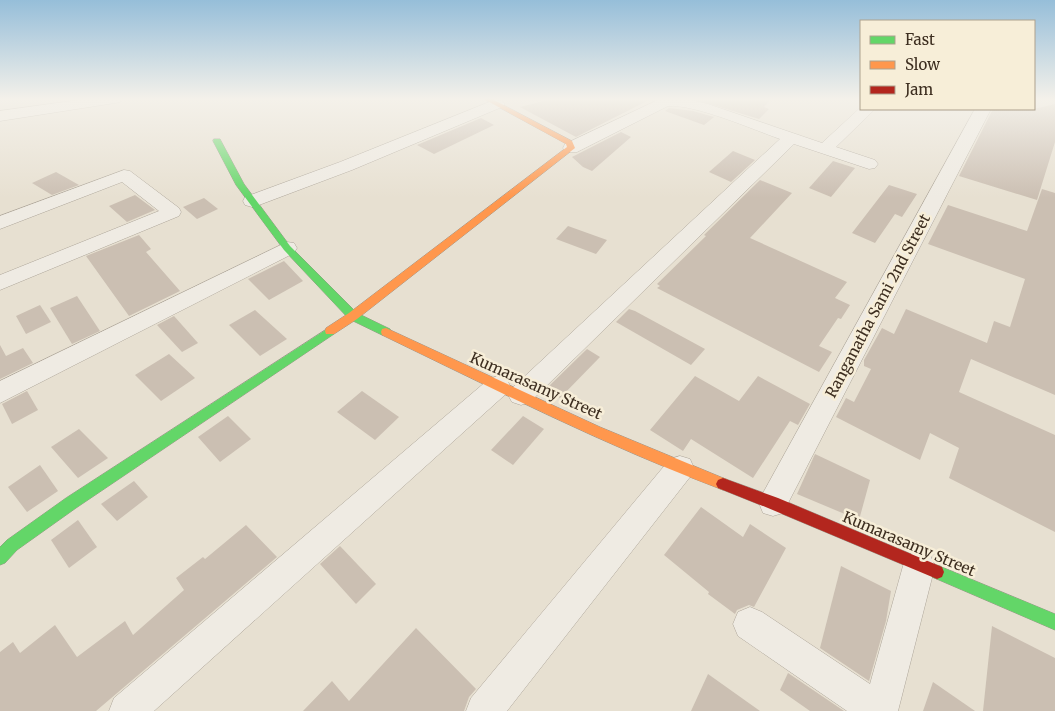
<svg xmlns="http://www.w3.org/2000/svg" width="1055" height="711" font-family="Merriweather,serif">
<rect width="100%" height="100%" fill="#e7e0d1"/>
<g fill="#cbbfb2">
<polygon points="552,99 651,99 576,137 520,107"/>
<polygon points="694,99 771,99 764,107 769,109 759,119"/>
<polygon points="1055,104 1055,142 1037,200 959,176 993,109 1034,109"/>
<polygon points="669,108 693,111 714,117 704,125 665,111"/>
<polygon points="481,118 494,125 434,154 417,145"/>
<polygon points="621,132 631,137 592,171 583,167 572,157"/>
<polygon points="733,151 755,160 731,182 709,172"/>
<polygon points="833,161 855,168 831,197 809,188"/>
<polygon points="56,172 79,185 52,195 32,183"/>
<polygon points="760,180 792,193 750,238 847,282 835,298 850,305 841,319 838,318 819,346 832,352 819,372 657,288 660,286 657,284 706,236 704,235"/>
<polygon points="889,185 917,194 902,217 895,214 875,243 852,233"/>
<polygon points="1042,189 1055,193 1055,395 971,359 959,392 1055,435 1055,532 949,478 959,448 930,433 920,460 836,417 846,398 854,402 871,369 864,366 864,360 882,328 894,334 906,309 987,343 994,321 1010,327 1025,279 928,244 948,205 1027,231"/>
<polygon points="135,195 155,210 127,222 109,206"/>
<polygon points="204,198 218,209 197,219 183,207"/>
<polygon points="568,226 607,240 596,254 556,239"/>
<polygon points="139,235 151,249 146,252 180,291 129,316 86,256"/>
<polygon points="284,261 303,281 269,300 248,279"/>
<polygon points="77,296 100,331 72,344 50,308"/>
<polygon points="40,305 51,322 26,334 16,316"/>
<polygon points="629,309 635,311 705,349 691,365 616,322"/>
<polygon points="255,310 287,339 260,356 229,325"/>
<polygon points="174,316 198,343 182,352 157,325"/>
<polygon points="0,345 6,356 23,348 33,363 0,379"/>
<polygon points="587,349 600,357 560,398 546,389"/>
<polygon points="169,354 195,378 161,401 135,375"/>
<polygon points="695,376 739,401 758,376 810,404 798,425 790,421 753,478 691,439 683,451 650,430"/>
<polygon points="27,391 38,410 12,424 2,404"/>
<polygon points="362,391 399,417 375,440 337,412"/>
<polygon points="228,416 251,439 220,462 198,437"/>
<polygon points="523,416 544,429 513,465 491,450"/>
<polygon points="79,429 108,458 78,478 51,447"/>
<polygon points="815,454 870,480 859,520 797,494"/>
<polygon points="40,465 58,491 27,512 8,487"/>
<polygon points="134,481 148,497 117,521 101,504"/>
<polygon points="701,507 743,537 750,524 786,548 754,607 749,605 737,610 735,614 708,594 709,592 664,555"/>
<polygon points="78,520 97,547 69,568 51,540"/>
<polygon points="246,525 277,557 96,711 0,711 0,652 13,642 20,653 55,625 77,657 125,621 133,635 184,590 176,578 203,557 205,559"/>
<polygon points="340,546 376,584 356,604 320,564"/>
<polygon points="841,566 891,591 886,621 869,681 820,648"/>
<polygon points="992,626 1055,658 1055,711 983,711"/>
<polygon points="416,628 476,689 469,697 464,711 303,711 332,681 349,701"/>
<polygon points="788,673 844,711 810,711 780,690"/>
<polygon points="708,674 760,711 691,711"/>
<polygon points="933,682 975,711 923,711"/>
</g>
<g fill="none" stroke-linecap="round" stroke-linejoin="round">
<g stroke="#ada599" stroke-width="1">
<g id="street">
<polygon points="86,99 122,99 120,102 115,103 0,121 0,111"/>
<polygon points="497,99 502,101 505,104 502,107 352,170 259,205 252,207 245,205 243,201 245,197 340,162"/>
<path d="M 660,99 L 687,99 L 708,104 L 822,143 L 861,107 L 861,109 L 875,109 L 836,147 L 875,160 L 878,164 L 875,168 L 869,169 L 794,144 L 530,402 L 521,405 L 512,402 L 508,395 L 512,388 L 780,139 C 752,129 695,104 668,106 L 577,152 L 565,152 L 563,148 L 565,144 Z"/>
<polygon points="975,109 991,109 783,513 773,516 763,513 759,503 763,493"/>
<polygon points="124,170 130,171 179,208 181,212 179,216 0,290 0,275 159,211 122,182 0,229 0,216"/>
<polygon points="287,242 294,243 297,248 294,253 0,403 0,381"/>
<polygon points="498,376 507,379 510,386 507,393 154,711 109,711 114,698 489,379"/>
<polygon points="680,456 690,459 694,468 690,477 507,711 466,711 471,698 670,459"/>
<polygon points="919,550 930,555 935,566 898,711 847,711 738,636 733,624 738,612 750,607 762,612 870,684 903,566 908,555"/>
</g>
</g>
<g stroke="#9c958a" stroke-width="1">
<g id="fast">
<polygon points="214,139 220,139 244,184 290,246 357,313 390,329 391,332 390,335 382,335 349,319 284,250 236,185 213,141"/>
<polygon points="330,327 334,328 335,331 334,334 76,508 17,550 5,563 0,565 0,547 7,540 66,498"/>
<polygon points="937,565 1055,614 1055,630 932,577 930,572 932,567"/>
</g>
</g>
<g stroke="#9c958a" stroke-width="1">
<g id="slow">
<polygon points="484,99 492,99 572,141 575,148 357,319 334,334 326,334 325,331 326,328 349,313 567,147 566,144"/>
<path d="M 386,328 L 600,427 L 728,480 L 730,484 L 728,488 L 723,490 C 606,446 494,389 382,335 L 381,332 L 382,329 Z"/>
</g>
</g>
<g stroke="#9c958a" stroke-width="1">
<polygon id="jam" points="723,478 778,498 942,567 944,572 942,577 937,579 768,508 718,488 716,484 718,480"/>
</g>
<use href="#street" fill="#efebe3" fill-rule="evenodd"/>
<use href="#fast" fill="#63d668" fill-rule="evenodd"/>
<use href="#slow" fill="#ff974d" fill-rule="evenodd"/>
<use href="#jam" fill="#b3261e" fill-rule="evenodd"/>
</g>
<linearGradient id="sky" x2="0" y2="1"><stop stop-color="#96bed9"/><stop offset="0.5" stop-color="#f4f1ea"/><stop offset="1" stop-color="#f4f1ea" stop-opacity="0"/></linearGradient>
<rect width="1055" height="198" fill="url(#sky)"/>
<g text-anchor="middle" stroke-width="5" stroke-linejoin="round" paint-order="stroke">
<g font-size="15" fill="#3d2e20" stroke="#f7eed8">
<text transform="translate(878 306) rotate(-62)" y="5">Ranganatha Sami 2nd Street</text>
<text transform="translate(536 386) rotate(24)" y="5">Kumarasamy Street</text>
<text transform="translate(909 544) rotate(23)" y="5">Kumarasamy Street</text>
</g>
</g>
<rect x="860" y="20" width="175" height="90" fill="#f7eed8" stroke="#ada18e"/>
<rect x="870" y="36" width="25" height="8" fill="#63d668" stroke="#ada18e"/>
<text x="905" y="45" font-size="15" fill="#3d2e20">Fast</text>
<rect x="870" y="61" width="25" height="8" fill="#ff974d" stroke="#ada18e"/>
<text x="905" y="70" font-size="15" fill="#3d2e20">Slow</text>
<rect x="870" y="86" width="25" height="8" fill="#b3261e" stroke="#ada18e"/>
<text x="905" y="95" font-size="15" fill="#3d2e20">Jam</text>
</svg>
